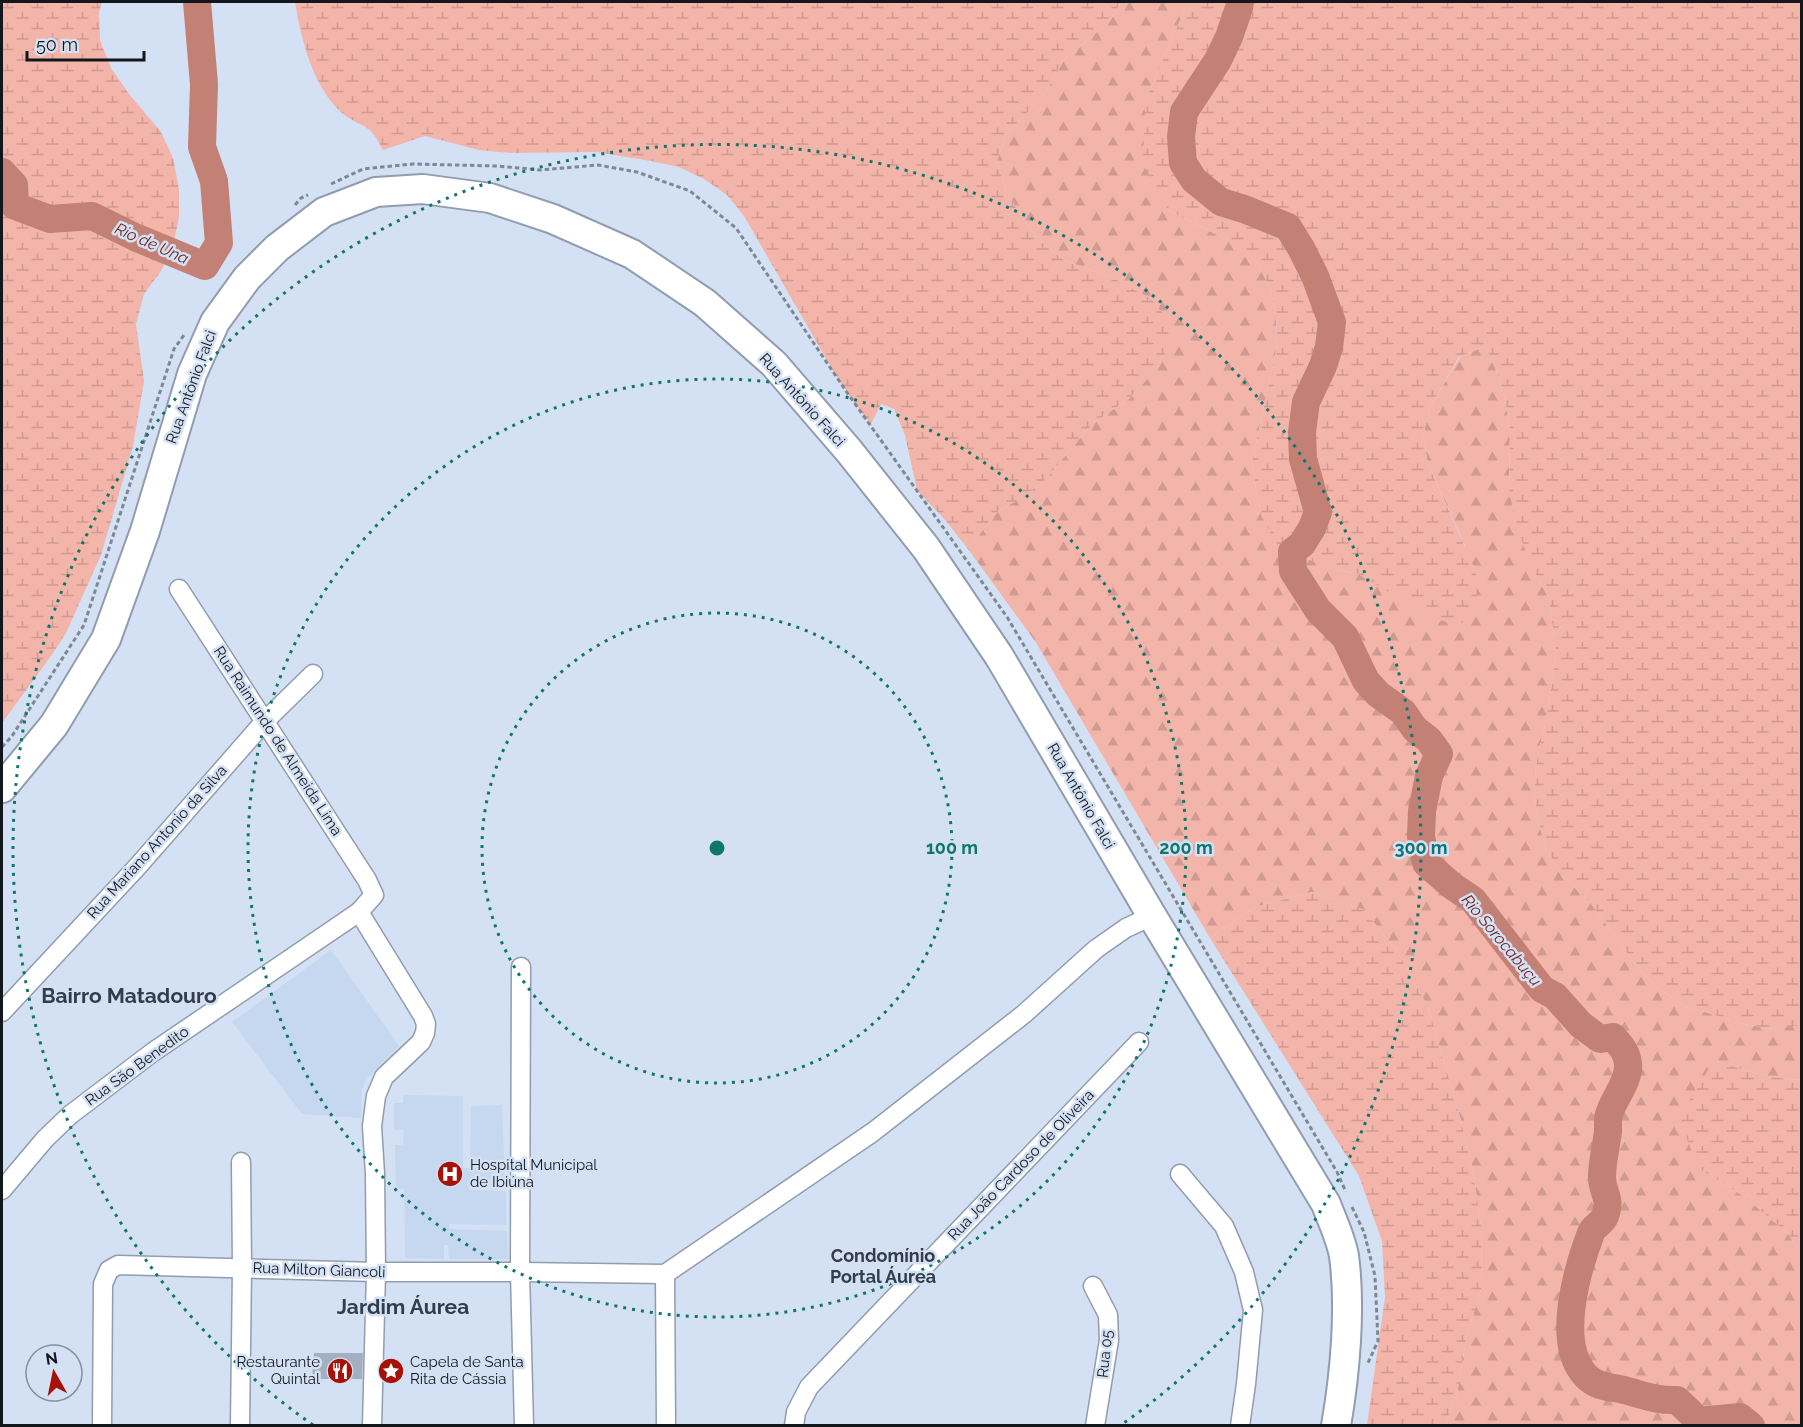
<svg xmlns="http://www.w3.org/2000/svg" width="1803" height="1427" font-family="Raleway,sans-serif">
<defs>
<pattern id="forest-firs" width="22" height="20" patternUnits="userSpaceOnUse" patternTransform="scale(1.5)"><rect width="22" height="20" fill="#f3b4a9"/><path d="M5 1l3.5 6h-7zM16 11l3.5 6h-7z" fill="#cf9a91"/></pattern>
<pattern id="wetland-marsh" width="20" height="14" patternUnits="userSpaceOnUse" patternTransform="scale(1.5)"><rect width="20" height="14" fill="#f3b4a9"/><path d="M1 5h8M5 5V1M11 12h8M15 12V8" fill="none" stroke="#cf9a91"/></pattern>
</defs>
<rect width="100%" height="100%" fill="#d4e1f4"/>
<g fill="#c6d7f0">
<polygon points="331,950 399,1046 366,1080 362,1090 361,1118 302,1114 232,1022"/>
<polygon points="403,1095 463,1096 463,1168 470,1168 471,1106 502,1105 505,1181 470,1180 469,1190 506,1191 506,1225 449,1224 449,1229 507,1231 508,1259 449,1259 448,1245 444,1245 444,1259 405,1258 404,1189 396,1188 395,1145 403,1145 404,1130 394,1130 394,1103 403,1103"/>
</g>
<path fill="url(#forest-firs)" d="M 1121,2 L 1188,2 L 1145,101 L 1168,210 L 1229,241 L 1256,261 L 1270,288 L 1276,315 L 1277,346 L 1252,462 L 1256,490 L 1262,517 L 1329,568 L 1358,574 L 1384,588 L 1465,546 L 1428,464 L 1423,436 L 1430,407 L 1460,357 L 1485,346 L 1497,372 L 1505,400 L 1510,429 L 1509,487 L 1535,573 L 1549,598 L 1556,652 L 1548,709 L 1536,765 L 1534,793 L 1539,824 L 1547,851 L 1562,876 L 1589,901 L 1638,968 L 1659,989 L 1685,1006 L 1744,1024 L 1773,1029 L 1801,1024 L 1801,1080 C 1777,1079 1755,1074 1732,1066 L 1698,1168 L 1745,1197 L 1788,1234 L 1801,1253 L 1801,1425 L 1445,1425 L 1457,1394 L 1466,1339 L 1482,1286 L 1481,1226 L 1473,1171 L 1460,1117 L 1428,1007 L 1398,953 L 1364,910 L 1312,892 L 1255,907 L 1210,938 L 1035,641 L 968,549 L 997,512 L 1021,498 L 1044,481 L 1093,423 L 1129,399 L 1150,376 L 1166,353 L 1151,299 L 1119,281 L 1064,260 L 1039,240 L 1021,216 L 1006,190 L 997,161 L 1007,133 L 1026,114 L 1047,90 L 1063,60 L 1109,22 Z"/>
<g fill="url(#wetland-marsh)">
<polygon points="2,2 102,2 99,12 100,40 111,68 129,94 161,132 173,158 179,189 179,218 173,245 161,271 144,294 136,324 144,381 133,446 101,555 66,633 51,656 2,723"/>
<path d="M 295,2 L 1121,2 L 1109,22 L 1063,60 L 1047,90 L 1026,114 L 1007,133 L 997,161 L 1006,190 L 1021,216 L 1039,240 L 1064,260 L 1119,281 L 1151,299 L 1171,323 L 1166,353 L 1150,376 L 1129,399 L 1093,423 L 1044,481 L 1021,498 L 997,512 L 968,549 L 946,521 L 917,490 L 905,435 L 894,409 L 881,404 L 871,424 L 852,400 L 835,374 L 744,216 L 727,195 L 704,179 L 679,167 L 651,161 L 596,152 L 510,153 L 479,150 L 425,136 L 383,150 C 379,143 374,132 367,128 C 360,123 350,120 343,114 C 313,88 301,39 295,2 Z"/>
<polygon points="1188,2 1801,2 1802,1024 1800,1025 1773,1029 1744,1024 1685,1006 1659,989 1638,968 1589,901 1562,876 1547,851 1539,824 1534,793 1536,765 1548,709 1556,652 1549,598 1535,573 1524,547 1514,517 1509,487 1510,429 1505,400 1497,372 1485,346 1459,357 1430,407 1423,436 1428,464 1476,572 1477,602 1461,625 1435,619 1358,574 1329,568 1278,547 1262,517 1256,490 1252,462 1277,346 1276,315 1270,288 1256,261 1229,241 1168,210 1143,164 1145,101"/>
<polygon points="1312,892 1364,910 1398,953 1428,1007 1460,1117 1473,1171 1481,1226 1482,1286 1466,1339 1457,1394 1445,1425 1367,1425 1385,1297 1382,1241 1359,1176 1210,938 1255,907"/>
<path d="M 1732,1066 C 1755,1074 1777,1079 1801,1080 L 1801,1253 L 1788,1234 L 1745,1197 L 1698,1168 L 1679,1117 L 1710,1067 Z"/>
</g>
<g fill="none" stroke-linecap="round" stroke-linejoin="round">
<g stroke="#c38176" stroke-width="28">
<path d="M 1240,2 L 1239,8 L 1229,37 L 1218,60 L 1184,112 L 1181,137 L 1183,163 L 1194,180 L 1221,202 L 1244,209 L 1288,227 L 1301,248 L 1315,276 L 1332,322 L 1329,347 L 1323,366 L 1306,402 L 1302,432 L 1303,459 L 1318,512 L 1312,528 L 1302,544 L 1292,552 L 1293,571 L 1318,610 L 1345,637 L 1366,681 L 1378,694 L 1403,712 L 1415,729 L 1429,740 L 1439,754 L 1429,776 L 1422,811 L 1421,836 L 1426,863 L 1451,885 L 1473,900 L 1542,989 L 1555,996 L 1581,1025 L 1600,1039 L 1613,1037 C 1621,1046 1627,1052 1628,1064 C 1630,1082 1611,1101 1608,1118 C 1608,1123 1608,1128 1608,1132 C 1606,1147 1602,1162 1602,1177 C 1602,1193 1612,1198 1605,1216 C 1602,1224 1593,1226 1591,1233 C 1577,1270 1555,1344 1586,1376 C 1596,1387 1611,1387 1624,1390 C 1643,1395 1657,1401 1677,1400 L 1699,1421 L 1740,1417 L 1751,1426"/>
<polyline points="2,172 14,185 15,206 50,219 92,216 137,238 205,266 219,243 214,181 202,147 204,84 197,2"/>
</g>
</g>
<polygon fill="#a3b0c1" points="314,1353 363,1353 362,1379 312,1379"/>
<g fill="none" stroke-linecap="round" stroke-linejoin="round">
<g stroke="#919dae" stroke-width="21">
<g id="minor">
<polyline points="359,912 423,1016 426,1024 425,1033 421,1042 384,1077 376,1096 372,1126 375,1174 376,1272 372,1426"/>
<polyline points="521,967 520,1272 524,1426"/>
<polyline points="2,1012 138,866 265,721 313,674"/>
<polyline points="1180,1174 1224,1226 1244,1272 1253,1310 1246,1384 1240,1426"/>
<polyline points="2,1190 45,1139 70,1115 153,1052 359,912 374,895 367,880 179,589"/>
<polyline points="665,1274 666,1426"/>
<polyline points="1093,1286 1108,1315 1109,1340 1095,1426"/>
<polyline points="102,1426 103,1284 109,1270 118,1265 376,1272 520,1272 665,1274 873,1132 1024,1014 1096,949 1126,928 1152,916"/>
<polyline points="240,1426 242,1268 241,1162"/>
<polyline points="794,1426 796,1412 809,1387 1139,1042"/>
</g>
</g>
<g stroke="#919dae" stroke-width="32">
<path id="primary" d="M 2,788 L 54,725 L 106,639 L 145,531 L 192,374 L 215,322 L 247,278 L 277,248 L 324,212 L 376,192 L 423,189 L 490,198 L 553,219 L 632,254 L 705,303 L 774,364 L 849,451 L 926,548 L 999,656 L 1152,916 L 1326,1204 C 1332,1220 1341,1239 1344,1256 C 1351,1308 1345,1374 1336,1426"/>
</g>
<g stroke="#7e8895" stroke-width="3" stroke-dasharray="4.5 3" stroke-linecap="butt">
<polyline points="331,184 363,169 413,164 497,166 540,170 598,165 637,172 690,191 736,228 848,394 1007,617 1337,1172 1346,1192"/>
<polyline points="295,205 301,198 308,195"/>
<polyline points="2,747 12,736 84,625 174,349 184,335"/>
<polyline points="1352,1207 1364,1232 1375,1276 1378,1341 1367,1365"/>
</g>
<use href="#minor" stroke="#fff" stroke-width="18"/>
<use href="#primary" stroke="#fff" stroke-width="28"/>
</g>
<g fill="none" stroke="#0f766e" stroke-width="3" stroke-dasharray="3 6">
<circle cx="717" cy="848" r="235"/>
<circle cx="717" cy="848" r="469"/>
<path d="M313 1425A704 704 0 1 1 1121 1425"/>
</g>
<defs>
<g id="hospital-disc" transform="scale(1.35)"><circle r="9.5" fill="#a61208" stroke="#d4e1f4"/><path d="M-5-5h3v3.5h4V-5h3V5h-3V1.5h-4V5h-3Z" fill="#fff"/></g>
<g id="restaurant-disc" transform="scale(1.35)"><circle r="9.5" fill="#a61208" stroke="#d4e1f4"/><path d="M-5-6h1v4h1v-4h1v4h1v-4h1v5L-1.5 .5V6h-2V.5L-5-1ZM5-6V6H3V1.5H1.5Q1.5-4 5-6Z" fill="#fff"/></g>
<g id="sight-disc" transform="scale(1.35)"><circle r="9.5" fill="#a61208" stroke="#d4e1f4"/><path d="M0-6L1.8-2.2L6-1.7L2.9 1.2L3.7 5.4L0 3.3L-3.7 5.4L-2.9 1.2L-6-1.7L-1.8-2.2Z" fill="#fff"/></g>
</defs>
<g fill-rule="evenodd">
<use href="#hospital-disc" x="450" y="1174"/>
<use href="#restaurant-disc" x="340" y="1371"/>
<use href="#sight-disc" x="391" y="1371"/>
</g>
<g text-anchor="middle" stroke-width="5" stroke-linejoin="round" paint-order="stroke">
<g font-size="15" fill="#12171d" stroke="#d4e1f4">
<text transform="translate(191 387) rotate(-70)" y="5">Rua Antônio Falci</text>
<text transform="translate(802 400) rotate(48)" y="5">Rua Antônio Falci</text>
<text transform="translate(278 741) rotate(57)" y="5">Rua Raimundo de Almeida Lima</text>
<text transform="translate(1081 796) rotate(60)" y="5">Rua Antônio Falci</text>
<text transform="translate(157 842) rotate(-48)" y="5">Rua Mariano Antonio da Silva</text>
<text transform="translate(137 1066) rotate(-36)" y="5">Rua São Benedito</text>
<text transform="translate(1021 1165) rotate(-46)" y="5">Rua João Cardoso de Oliveira</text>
<text transform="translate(319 1270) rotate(2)" y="5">Rua Milton Giancoli</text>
<text transform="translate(1105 1354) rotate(-84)" y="5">Rua 05</text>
</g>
<g font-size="15" fill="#12171d" stroke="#d4e1f4" text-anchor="start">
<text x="470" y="1170">Hospital Municipal<tspan x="470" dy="17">de Ibiúna</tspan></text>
<text x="320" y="1367" text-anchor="end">Restaurante<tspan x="320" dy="17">Quintal</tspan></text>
<text x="410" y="1367">Capela de Santa<tspan x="410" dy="17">Rita de Cássia</tspan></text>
</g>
<g font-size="16" font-style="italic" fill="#73231a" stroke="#d4e1f4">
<text transform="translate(152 243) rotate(24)" y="6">Rio de Una</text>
<text transform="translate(1502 940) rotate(50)" y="6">Rio Sorocabuçu</text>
</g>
<g font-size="18" font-weight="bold" fill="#323c4b" stroke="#d4e1f4">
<text x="883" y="1262">Condomínio<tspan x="883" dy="21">Portal Áurea</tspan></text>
</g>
<g font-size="21" font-weight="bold" fill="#323c4b" stroke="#d4e1f4">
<text x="129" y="1003">Bairro Matadouro</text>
<text x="403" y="1314">Jardim Áurea</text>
</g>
</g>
<circle cx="717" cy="848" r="9" fill="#0f766e" stroke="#d4e1f4" stroke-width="3"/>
<g font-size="18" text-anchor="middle" font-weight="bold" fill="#0f766e" stroke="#d4e1f4" stroke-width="5" stroke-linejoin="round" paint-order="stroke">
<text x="952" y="854">100 m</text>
<text x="1186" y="854">200 m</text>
<text x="1421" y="854">300 m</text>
</g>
<rect width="1803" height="1427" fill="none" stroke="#12171d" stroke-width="6"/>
<g transform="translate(54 1373) rotate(351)"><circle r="28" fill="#d4e1f4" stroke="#86909e" stroke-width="1.5"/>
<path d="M0-4.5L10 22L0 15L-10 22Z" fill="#a61208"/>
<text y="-9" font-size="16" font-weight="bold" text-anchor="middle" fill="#12171d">N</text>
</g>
<path d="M27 51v9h117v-9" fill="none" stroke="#12171d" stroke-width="3"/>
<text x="36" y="51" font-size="18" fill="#12171d" stroke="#d4e1f4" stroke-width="4.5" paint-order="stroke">50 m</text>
</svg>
